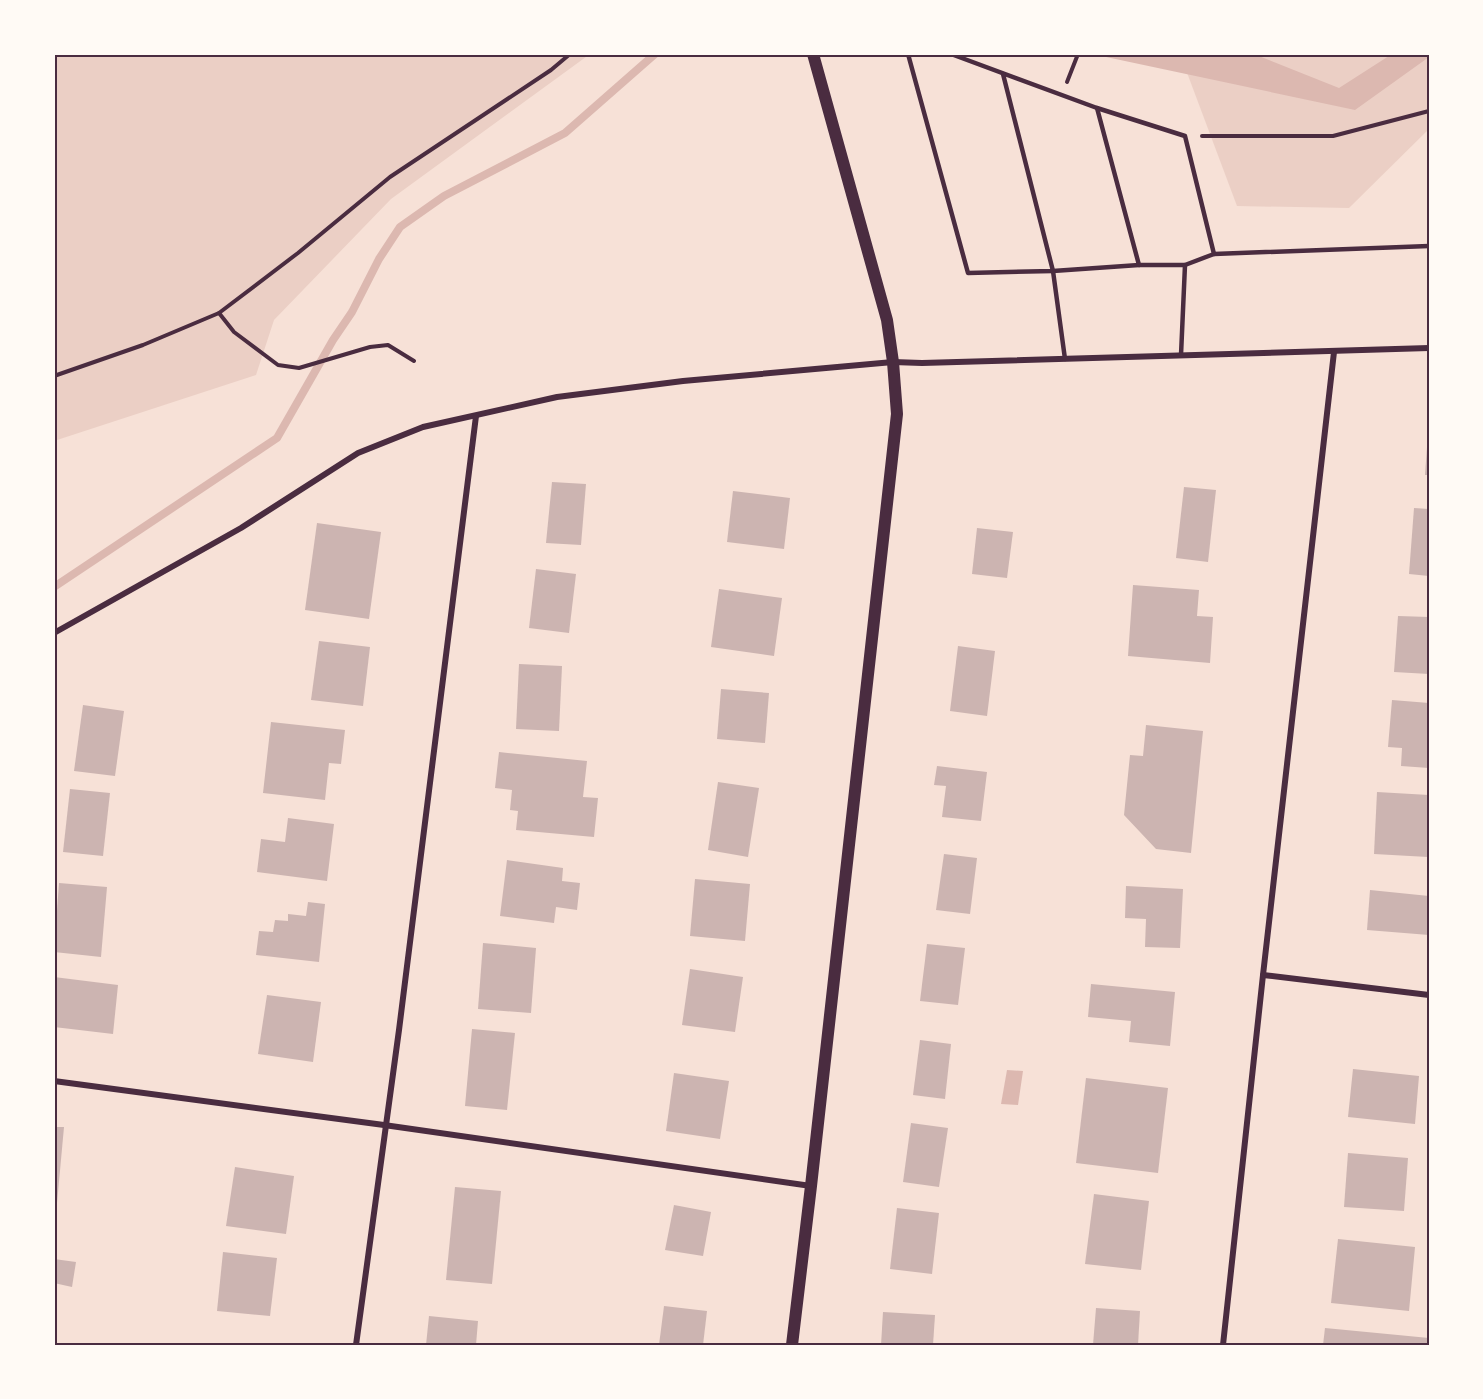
<svg xmlns="http://www.w3.org/2000/svg" width="1483" height="1399" font-family="'DM Sans',sans-serif">
<rect width="100%" height="100%" fill="#f7e1d7"/>
<g fill="#ebcfc5">
<polygon points="54,54 590,54 391,199 274,320 256,375 54,441"/>
<polygon points="1180,54 1429,54 1429,129 1349,208 1237,206"/>
</g>
<g fill="#dcb8b0">
<polygon points="1092,54 1254,54 1339,88 1392,54 1429,54 1429,57 1355,110"/>
<polygon points="1007,1070 1023,1071 1018,1105 1001,1104"/>
</g>
<g fill="none" stroke-linecap="round" stroke-linejoin="round">
<polyline stroke="#dcb8b0" stroke-width="8" points="54,587 277,438 333,340 352,312 379,259 400,227 444,196 565,133 655,54"/>
</g>
<g fill="#ccb4b1">
<polygon points="1427,447 1429,447 1429,475 1425,475"/>
<polygon points="552,482 586,484 581,545 546,543"/>
<polygon points="1184,487 1216,490 1208,562 1176,558"/>
<polygon points="733,491 790,498 784,549 727,542"/>
<polygon points="1414,508 1429,509 1429,576 1409,574"/>
<polygon points="317,523 381,532 369,619 305,610"/>
<polygon points="977,528 1013,532 1007,578 972,574"/>
<polygon points="536,569 576,574 569,633 529,628"/>
<polygon points="1133,585 1199,590 1197,616 1213,617 1210,663 1128,656"/>
<polygon points="719,589 782,598 774,656 711,647"/>
<polygon points="1398,616 1429,617 1429,674 1394,672"/>
<polygon points="319,641 370,647 363,706 311,700"/>
<polygon points="958,646 995,651 987,716 950,711"/>
<polygon points="519,664 562,666 559,731 516,729"/>
<polygon points="721,689 769,693 765,743 717,739"/>
<polygon points="1392,700 1429,703 1429,768 1401,766 1402,748 1388,747"/>
<polygon points="83,705 124,711 115,776 74,771"/>
<polygon points="271,722 345,730 341,764 329,763 325,800 263,793"/>
<polygon points="1146,725 1203,731 1191,853 1156,849 1124,815 1130,755 1143,756"/>
<polygon points="499,752 587,761 583,797 598,798 594,837 516,830 518,811 510,810 512,790 495,788"/>
<polygon points="937,766 987,772 981,821 942,817 946,786 934,785"/>
<polygon points="718,782 759,788 748,857 708,850"/>
<polygon points="70,789 110,793 103,856 63,852"/>
<polygon points="1377,792 1429,795 1428,857 1374,854"/>
<polygon points="288,818 334,824 327,881 257,872 261,839 285,842"/>
<polygon points="944,854 977,858 970,914 936,910"/>
<polygon points="507,860 563,868 562,881 580,883 577,910 556,907 554,923 500,916"/>
<polygon points="695,879 750,884 745,941 690,936"/>
<polygon points="59,883 107,887 101,957 54,952"/>
<polygon points="1126,886 1183,889 1180,948 1145,947 1146,919 1125,918"/>
<polygon points="1370,890 1429,896 1429,935 1367,930"/>
<polygon points="308,902 325,904 319,962 256,955 259,931 273,932 275,920 288,921 288,914 306,916"/>
<polygon points="483,943 536,948 531,1013 478,1009"/>
<polygon points="927,944 965,948 958,1005 920,1001"/>
<polygon points="690,969 743,977 735,1032 682,1025"/>
<polygon points="54,977 118,985 113,1034 54,1027"/>
<polygon points="1091,984 1175,992 1170,1046 1129,1042 1131,1021 1088,1017"/>
<polygon points="267,995 321,1002 313,1062 258,1054"/>
<polygon points="472,1029 515,1033 507,1110 465,1106"/>
<polygon points="920,1040 951,1044 945,1099 913,1095"/>
<polygon points="1353,1069 1419,1076 1415,1124 1348,1117"/>
<polygon points="674,1073 729,1081 720,1139 666,1131"/>
<polygon points="1086,1078 1168,1088 1158,1173 1076,1163"/>
<polygon points="911,1123 948,1128 939,1187 903,1182"/>
<polygon points="54,1127 64,1127 57,1203 54,1203"/>
<polygon points="1348,1153 1408,1158 1404,1211 1344,1207"/>
<polygon points="235,1167 294,1176 286,1234 226,1226"/>
<polygon points="455,1187 501,1191 492,1284 446,1280"/>
<polygon points="1094,1194 1149,1201 1141,1270 1085,1264"/>
<polygon points="674,1205 711,1212 703,1256 665,1250"/>
<polygon points="897,1208 939,1213 932,1274 890,1269"/>
<polygon points="1338,1239 1415,1247 1409,1311 1331,1303"/>
<polygon points="223,1252 277,1258 270,1316 217,1311"/>
<polygon points="54,1259 76,1262 72,1287 54,1283"/>
<polygon points="664,1306 707,1311 703,1345 659,1345"/>
<polygon points="1096,1308 1140,1311 1138,1345 1093,1345"/>
<polygon points="883,1312 935,1315 933,1345 881,1345"/>
<polygon points="429,1316 478,1321 476,1345 426,1345"/>
<polygon points="1325,1328 1429,1338 1429,1345 1323,1345"/>
</g>
<g fill="none" stroke-linecap="round" stroke-linejoin="round">
<g stroke="#4a2c40" stroke-width="4">
<polyline points="1344,55 1346,54"/>
<polyline points="1067,82 1078,54"/>
<polyline points="1202,136 1333,136 1429,111"/>
<polyline points="219,313 234,332 278,365 299,368 370,347 388,345 414,361"/>
<polyline points="54,376 143,345 219,313 298,253 390,177 551,70 570,54"/>
</g>
<g stroke="#4a2c40" stroke-width="4.5">
<polyline points="908,54 968,273 1053,271 1139,265 1185,265 1214,254 1429,246"/>
<polyline points="951,54 1097,108 1185,136 1214,254"/>
<polyline points="1003,74 1053,271 1065,359"/>
<polyline points="1097,108 1139,265"/>
<polyline points="1181,355 1185,265"/>
</g>
<g stroke="#4a2c40" stroke-width="6">
<polyline points="54,633 241,528 358,453 423,427 557,397 683,381 893,362 922,363 1429,348"/>
<polyline points="1263,975 1429,995"/>
<polyline points="54,1081 384,1125 811,1186"/>
<polyline points="356,1345 399,1030 476,416"/>
<polyline points="1223,1345 1263,975 1334,352"/>
</g>
<polyline stroke="#4a2c40" stroke-width="12" points="792,1345 811,1186 897,414 893,362 887,320 813,54"/>
</g>
<rect width="1483" height="1399" fill="none" stroke="#fffaf5" stroke-width="111"/>
<rect x="56" y="56" width="1372" height="1288" fill="none" stroke="#4a2c40" stroke-width="2"/>
</svg>
